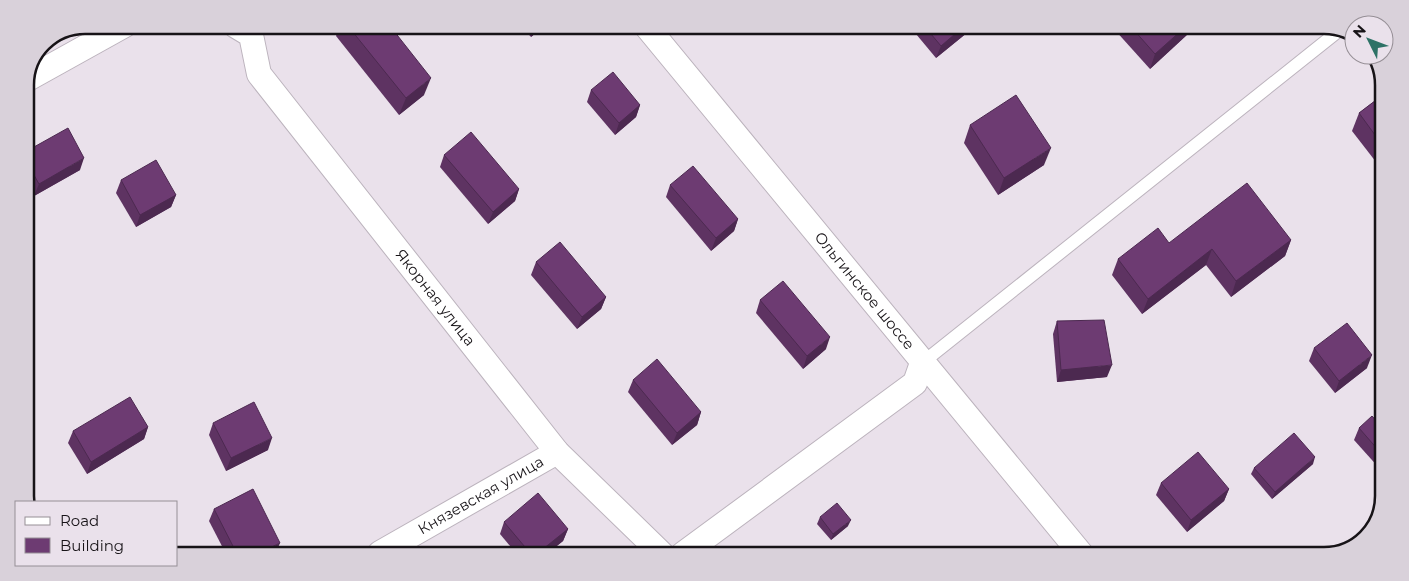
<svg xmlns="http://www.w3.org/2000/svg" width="1409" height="581" font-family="Montserrat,sans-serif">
<rect width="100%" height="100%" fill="#eae1eb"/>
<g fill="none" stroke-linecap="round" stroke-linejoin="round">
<g stroke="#bcb3bd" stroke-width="14">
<polyline id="lane" points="922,363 1341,29"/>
</g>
<g stroke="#bcb3bd" stroke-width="26">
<g id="street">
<path id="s1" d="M 236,26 L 251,35 L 259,74 L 557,452 L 662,554"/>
<path id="s2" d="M 647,27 L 1082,555"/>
<polyline points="26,80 125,25"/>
<path id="s3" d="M 380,553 L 557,452"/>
<polyline points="683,554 915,383 922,363"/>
</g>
</g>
<use href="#lane" stroke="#fff" stroke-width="12"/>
<use href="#street" stroke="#fff" stroke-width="24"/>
</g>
<g fill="#5e3362">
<polygon points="340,26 390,26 424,95 399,115 336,36"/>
<polygon points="522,27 543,27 531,37"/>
<polygon points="911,28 969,28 968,32 936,58"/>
<polygon points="1114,29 1191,29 1189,33 1150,69"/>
<polygon points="591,90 640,105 636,117 615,135 587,102"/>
<polygon points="1384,94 1383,171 1352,131 1359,113"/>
<polygon points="970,125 1044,165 998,195 964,143"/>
<polygon points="25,152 80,170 34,196 25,180"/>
<polygon points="444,155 519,189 515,201 488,224 440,167"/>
<polygon points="121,180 176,195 171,207 136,227 116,193"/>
<polygon points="670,185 738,219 734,231 711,251 666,197"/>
<polygon points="1291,240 1285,256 1231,297 1206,265 1142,314 1112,275 1118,259 1169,243"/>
<polygon points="536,262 606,297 601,309 577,329 531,275"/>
<polygon points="760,300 826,349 803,369 756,313"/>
<polygon points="1057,321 1107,377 1057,382 1053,334"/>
<polygon points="1314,348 1367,368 1335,393 1309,361"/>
<polygon points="633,380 701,412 697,425 672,445 628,392"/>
<polygon points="213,423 268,450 226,471 209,435"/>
<polygon points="1380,425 1380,469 1354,440 1359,428"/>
<polygon points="148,427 144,439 87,474 68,443 73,431"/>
<polygon points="1313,464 1272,499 1251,474 1254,468"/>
<polygon points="1161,483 1229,489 1224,501 1187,532 1156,495"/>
<polygon points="214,509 276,552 225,552 209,521"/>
<polygon points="820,517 848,526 831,540 817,524"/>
<polygon points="504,522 568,529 563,541 548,553 516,553 500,534"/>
</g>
<g fill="#4c2950">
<polygon points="535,27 543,27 531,37"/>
<polygon points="962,28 969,28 968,32 936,58 941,46"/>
<polygon points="1183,29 1191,29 1189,33 1150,69 1155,54"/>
<polygon points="431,78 424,95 399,115 406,98"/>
<polygon points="640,105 636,117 615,135 619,123"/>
<polygon points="1051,148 1044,165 998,195 1004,178"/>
<polygon points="84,158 80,170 34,196 39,184"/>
<polygon points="519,189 515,201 488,224 493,212"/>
<polygon points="176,195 171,207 136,227 140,215"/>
<polygon points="738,219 734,231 711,251 716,238"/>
<polygon points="1291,240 1285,256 1231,297 1236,281"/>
<polygon points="1212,249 1206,265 1142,314 1148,299"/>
<polygon points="606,297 601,309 577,329 582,317"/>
<polygon points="830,337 826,349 803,369 807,356"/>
<polygon points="1372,355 1367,368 1335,393 1339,381"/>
<polygon points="1112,365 1107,377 1057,382 1061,370"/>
<polygon points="701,412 697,425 672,445 677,433"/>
<polygon points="148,427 144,439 87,474 91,462"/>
<polygon points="272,438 268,450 226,471 231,458"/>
<polygon points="1315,457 1313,464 1272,499 1275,492"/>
<polygon points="1229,489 1224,501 1187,532 1191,520"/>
<polygon points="851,520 848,526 831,540 833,534"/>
<polygon points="568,529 563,541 548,553 538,553"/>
<polygon points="280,543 276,552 261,552"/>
</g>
<g fill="#6d3b72" stroke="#4c2950">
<polygon points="348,26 390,26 431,78 406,98"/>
<polygon points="926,28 962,28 941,46"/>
<polygon points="1133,29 1183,29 1155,54"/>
<polygon points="613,72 640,105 619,123 591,90"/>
<polygon points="1384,94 1383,146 1359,113"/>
<polygon points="1016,95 1051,148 1004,178 970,125"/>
<polygon points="68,128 84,158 39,184 25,159 25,152"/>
<polygon points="471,132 519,189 493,212 444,155"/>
<polygon points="156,160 176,195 140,215 121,180"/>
<polygon points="693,166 738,219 716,238 670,185"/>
<polygon points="1247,183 1291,240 1236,281 1212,249 1148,299 1118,259 1158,228 1169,243"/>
<polygon points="560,242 606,297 582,317 536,262"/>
<polygon points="783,281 830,337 807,356 760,300"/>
<polygon points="1104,320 1112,365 1061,370 1057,321"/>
<polygon points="1347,323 1372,355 1339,381 1314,348"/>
<polygon points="657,359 701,412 677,433 633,380"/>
<polygon points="130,397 148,427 91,462 73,431"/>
<polygon points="254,402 272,438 231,458 213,423"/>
<polygon points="1372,416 1380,425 1380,452 1359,428"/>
<polygon points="1294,433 1315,457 1275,492 1254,468"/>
<polygon points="1198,452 1229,489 1191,520 1161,483"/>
<polygon points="253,489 280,543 261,552 236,552 214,509"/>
<polygon points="538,493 568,529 538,553 530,553 504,522"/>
<polygon points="837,503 851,520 833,534 820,517"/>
</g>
<g text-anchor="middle" stroke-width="5" stroke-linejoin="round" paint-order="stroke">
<g font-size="15" fill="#171317" stroke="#eae1eb">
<text dy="5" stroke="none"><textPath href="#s2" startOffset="342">Ольгинское шоссе</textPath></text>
<text dy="5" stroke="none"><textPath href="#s1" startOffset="342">Якорная улица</textPath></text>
<text dy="5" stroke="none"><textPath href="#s3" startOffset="116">Князевская улица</textPath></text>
</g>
</g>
<path d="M0 0H1409V581H0ZM85 34H1324A51 51 0 0 1 1375 85V496A51 51 0 0 1 1324 547H85A51 51 0 0 1 34 496V85A51 51 0 0 1 85 34Z" fill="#d9d1da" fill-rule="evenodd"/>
<path fill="none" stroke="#171317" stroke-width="2.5" d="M85 34H1324A51 51 0 0 1 1375 85V496A51 51 0 0 1 1324 547H85A51 51 0 0 1 34 496V85A51 51 0 0 1 85 34Z"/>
<rect x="15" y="501" width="162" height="65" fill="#eae1eb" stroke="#968f96"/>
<rect x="25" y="517" width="25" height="8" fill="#ffffff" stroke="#968f96"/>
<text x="60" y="526" font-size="15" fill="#171317">Road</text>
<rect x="25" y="538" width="25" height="15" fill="#6d3b72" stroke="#968f96"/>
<text x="60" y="551" font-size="15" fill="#171317">Building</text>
<g transform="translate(1369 40) rotate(312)"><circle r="24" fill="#eae1eb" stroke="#968f96"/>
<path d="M0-4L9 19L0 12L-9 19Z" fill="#2d7266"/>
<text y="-8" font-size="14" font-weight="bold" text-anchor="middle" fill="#171317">N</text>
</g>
</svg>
